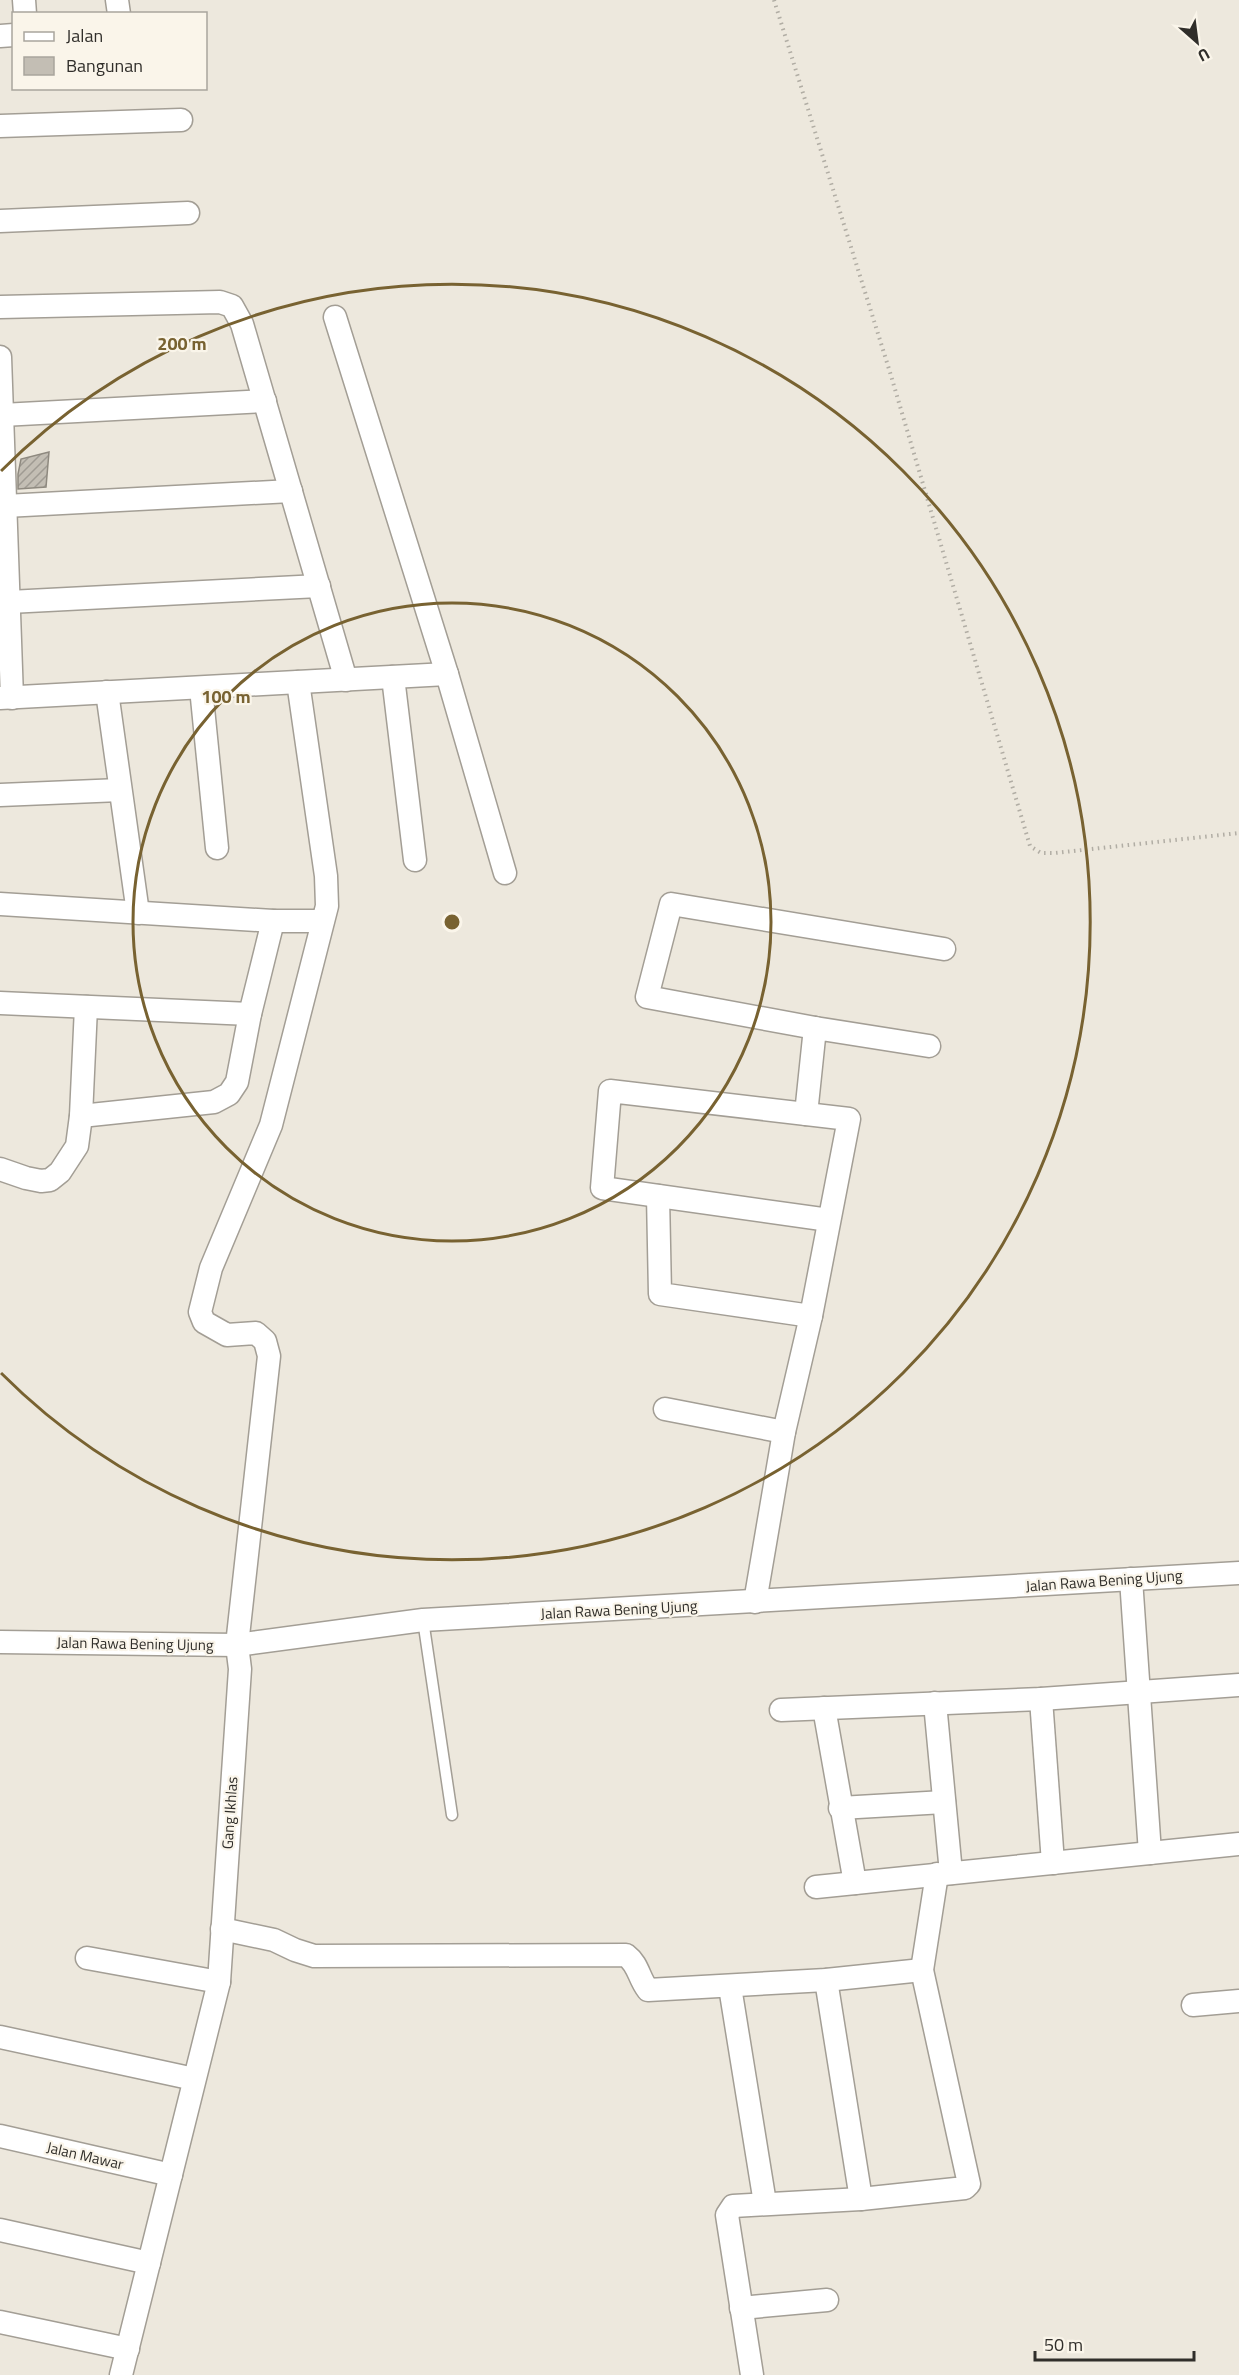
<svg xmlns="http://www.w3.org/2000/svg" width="1239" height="2375" font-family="'Titillium Web',sans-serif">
<defs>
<pattern id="building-hatch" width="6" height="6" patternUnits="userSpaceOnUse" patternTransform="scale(1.5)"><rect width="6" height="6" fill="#c3beb4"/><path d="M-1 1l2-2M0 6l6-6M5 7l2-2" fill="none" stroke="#9f9b93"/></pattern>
</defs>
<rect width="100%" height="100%" fill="#ede8dd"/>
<polygon fill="url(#building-hatch)" stroke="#8e897f" stroke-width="1.5" points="49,452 46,487 18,489 18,474 21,459"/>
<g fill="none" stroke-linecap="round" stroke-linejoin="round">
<g stroke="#a39e95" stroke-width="13">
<polyline id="lane" points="423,1620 452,1815"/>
</g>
<g stroke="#a39e95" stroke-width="25">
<g id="street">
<polyline points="24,0 25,14"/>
<polyline points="117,0 119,14"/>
<polyline points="0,36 14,35"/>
<polyline points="0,126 181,120"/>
<polyline points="0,221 188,213"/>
<polyline points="0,307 220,302 232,306 242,324 346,680"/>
<polyline points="335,317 447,674 505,873"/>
<polyline points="0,357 12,698"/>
<polyline points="2,415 265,401"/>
<polyline points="5,506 291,491"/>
<polyline points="9,602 319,586"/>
<polyline points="393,677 415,860"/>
<polyline points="201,688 217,848"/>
<polyline points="107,692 138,913"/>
<polyline points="0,698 447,674"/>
<polyline points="0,795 120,790"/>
<polyline points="0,904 273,921 321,921"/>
<polyline points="0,1003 250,1014"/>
<polyline points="815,1028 647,997 671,904 944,949"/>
<polyline points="806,1114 815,1028 929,1046"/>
<polyline points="81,1116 214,1102 229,1094 237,1082 250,1014 273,921"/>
<polyline points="0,1169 26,1178 41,1181 50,1180 60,1172 77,1146 81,1116 86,1007"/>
<polyline points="658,1196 660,1294 811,1316"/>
<polyline points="665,1409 784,1432"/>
<polyline points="1131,1579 1150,1853"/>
<polyline points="755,1602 784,1432 811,1316 849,1119 610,1091 602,1188 829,1220"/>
<polyline points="0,1642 237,1645 423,1620 1239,1573"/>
<polyline points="1041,1699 1053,1863"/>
<polyline points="935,1703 951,1873"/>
<polyline points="824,1708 855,1883"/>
<polyline points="781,1710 1041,1699 1239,1685"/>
<polyline points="840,1808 944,1802"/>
<polyline points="816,1887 1239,1844"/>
<path d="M 222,1929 L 274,1940 L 295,1950 L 314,1956 L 626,1955 C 639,1965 638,1977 648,1990 L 826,1980 L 922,1970"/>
<polyline points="87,1958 219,1982"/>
<polyline points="826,1980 861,2199"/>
<polyline points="730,1987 765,2203"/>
<polyline points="1193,2005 1239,2001"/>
<polyline points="0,2037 194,2079"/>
<polyline points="0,2136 171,2175"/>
<polyline points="0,2230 149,2263"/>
<polyline points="741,2308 827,2300"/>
<polyline points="0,2322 128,2349"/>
<polyline points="121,2375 219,1982 240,1669 237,1645 269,1356 265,1341 256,1333 227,1335 204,1322 200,1312 211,1268 271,1125 327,906 326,876 298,682"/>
<polyline points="752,2375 727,2215 733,2206 861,2199 965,2188 969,2184 922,1970 937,1874"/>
</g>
</g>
<polyline stroke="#b1ada4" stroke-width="4" stroke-dasharray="1.5 4.5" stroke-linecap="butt" points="774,0 889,369 1030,846 1041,853 1055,853 1239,833"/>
<use href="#lane" stroke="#fff" stroke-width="10"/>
<use href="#street" stroke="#fff" stroke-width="22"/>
</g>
<g fill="none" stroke="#786231" stroke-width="3">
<circle cx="452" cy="922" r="319"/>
<path d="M1 471A638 638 0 1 1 1 1373"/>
</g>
<g text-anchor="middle" stroke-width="4.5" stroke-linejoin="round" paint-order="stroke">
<g font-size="15" fill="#302e2a" stroke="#faf5ea">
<text transform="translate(1104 1581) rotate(-4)" y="5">Jalan Rawa Bening Ujung</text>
<text transform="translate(619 1610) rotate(-3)" y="5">Jalan Rawa Bening Ujung</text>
<text transform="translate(135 1644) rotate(1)" y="5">Jalan Rawa Bening Ujung</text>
<text transform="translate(230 1813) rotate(-86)" y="5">Gang Ikhlas</text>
<text transform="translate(85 2156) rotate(13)" y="5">Jalan Mawar</text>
</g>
</g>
<circle cx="452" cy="922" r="9" fill="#786231" stroke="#faf5ea" stroke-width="3"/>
<g font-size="18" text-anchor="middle" font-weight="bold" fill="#786231" stroke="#faf5ea" stroke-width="4.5" stroke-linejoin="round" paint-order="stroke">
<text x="182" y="350">200 m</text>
<text x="226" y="703">100 m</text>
</g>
<rect x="12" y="12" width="195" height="78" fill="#faf5ea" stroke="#a9a59d" stroke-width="1.5"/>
<rect x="24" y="32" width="30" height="9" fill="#ffffff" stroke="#a9a59d" stroke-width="1.5"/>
<text x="66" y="42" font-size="18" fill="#302e2a">Jalan</text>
<rect x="24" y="57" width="30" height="18" fill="#c3beb4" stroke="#a9a59d" stroke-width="1.5"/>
<text x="66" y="72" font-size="18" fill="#302e2a">Bangunan</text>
<g transform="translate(1197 42) rotate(152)" stroke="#faf5ea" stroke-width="4.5" paint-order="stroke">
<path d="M0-4.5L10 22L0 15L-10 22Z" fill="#302e2a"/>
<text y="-9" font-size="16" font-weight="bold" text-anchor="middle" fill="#302e2a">U</text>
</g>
<path d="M1035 2351v9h159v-9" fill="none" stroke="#302e2a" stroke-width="3"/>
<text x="1044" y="2351" font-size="18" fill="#302e2a" stroke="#faf5ea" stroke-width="4.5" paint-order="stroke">50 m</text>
</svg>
